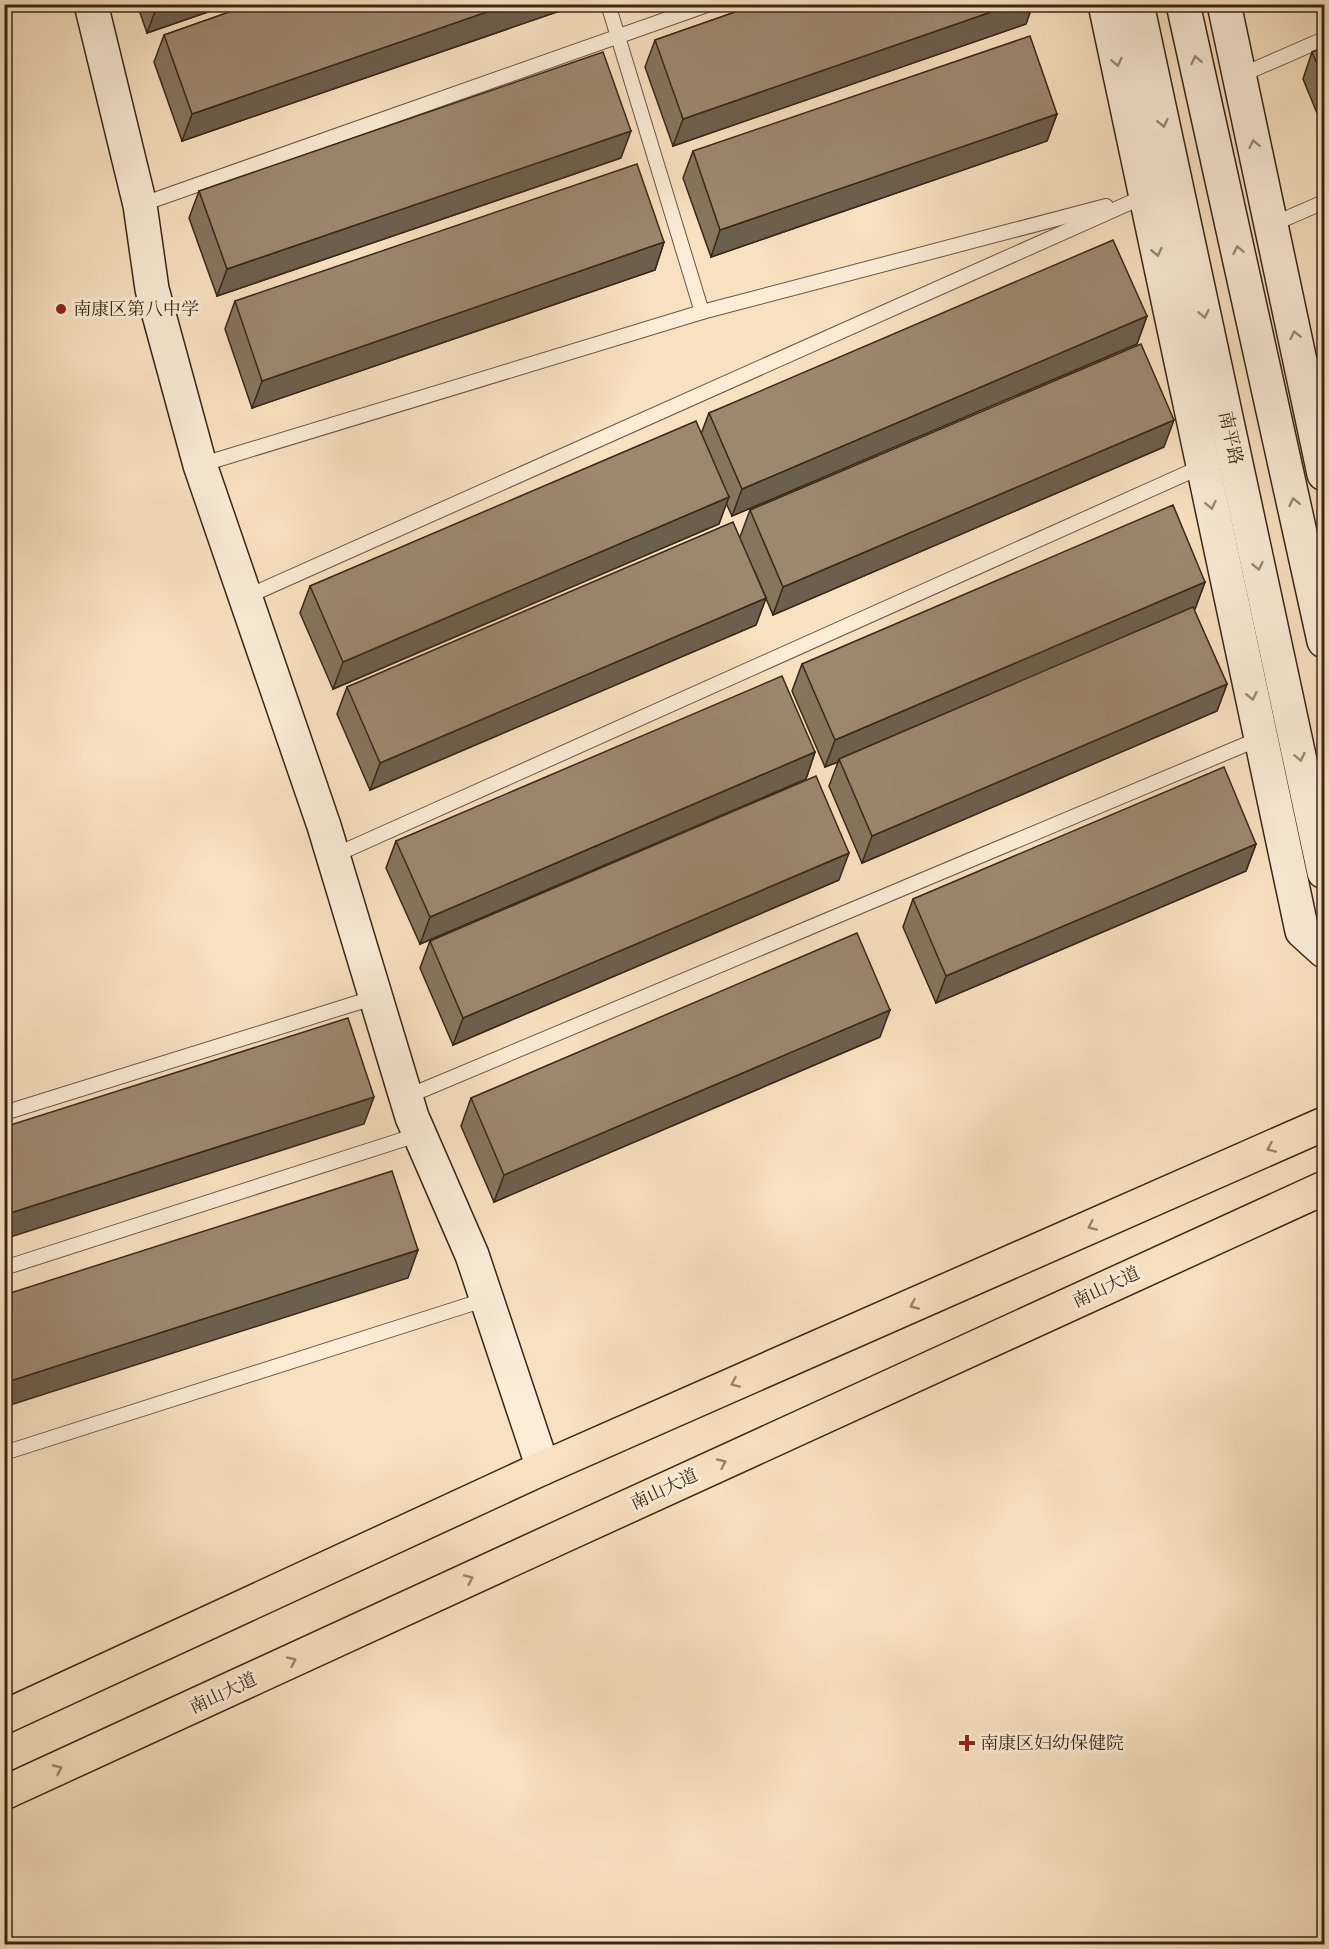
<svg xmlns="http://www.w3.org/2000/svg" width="1329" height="1949" font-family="'IM FELL Great Primer','Noto Serif SC',serif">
<rect width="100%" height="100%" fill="#f8e1c1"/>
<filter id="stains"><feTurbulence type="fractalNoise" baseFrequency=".00333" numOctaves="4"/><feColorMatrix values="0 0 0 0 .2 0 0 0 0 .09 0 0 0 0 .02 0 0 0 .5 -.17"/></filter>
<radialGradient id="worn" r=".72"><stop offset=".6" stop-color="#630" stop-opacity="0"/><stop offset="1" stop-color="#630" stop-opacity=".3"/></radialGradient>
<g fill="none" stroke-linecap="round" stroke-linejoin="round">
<g stroke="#685642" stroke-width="16">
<g id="lane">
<polyline points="608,4 702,312"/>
<polyline points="1239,76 1324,39"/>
<polyline points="140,205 710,4"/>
<polyline points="1271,225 1324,202"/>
<polyline points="1303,372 1324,362"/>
<polyline points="200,465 702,312 1106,206"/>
<polyline points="246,597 1145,196"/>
<polyline points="333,856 1203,466"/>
<polyline points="406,1097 1261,738"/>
<polyline points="4,1113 376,997"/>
<polyline points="4,1268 420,1134"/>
<polyline points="4,1453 487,1299"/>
</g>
</g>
<g stroke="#382817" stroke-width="36">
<g id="secondary">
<polyline points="91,4 140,205 152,289 200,465 324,826 412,1117 472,1255 543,1468"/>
<polyline points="1105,4 1302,931 1324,951"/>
<polyline points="1137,4 1324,872"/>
<polyline points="1183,4 1324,641"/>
<polyline points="1224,4 1324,474"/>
</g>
</g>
<g stroke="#382817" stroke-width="36">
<g id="primary">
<polyline points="4,1717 543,1468 1324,1124"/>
<polyline points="4,1793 563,1536 1324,1188"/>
</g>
</g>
<use href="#lane" stroke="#faecd7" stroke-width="14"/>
<use href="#secondary" stroke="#faecd7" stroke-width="33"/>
<use href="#primary" stroke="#f8e1c1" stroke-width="33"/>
</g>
<g fill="#86755f" stroke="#382817" stroke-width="1.5">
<polygon points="137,4 231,4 147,33"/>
<polygon points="252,4 580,4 182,141 154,62 164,35"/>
<polygon points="758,4 1033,4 1026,24 673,146 645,67 655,40"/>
<polygon points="1324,47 1324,130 1303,79 1312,52"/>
<polygon points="1057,114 1047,141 711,257 683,178 693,151"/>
<polygon points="621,158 217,296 189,218 199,191"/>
<polygon points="664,242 655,270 252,408 225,329 235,301"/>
<polygon points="1147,316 1137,344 732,516 726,503 719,524 333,689 300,613 310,586 701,434 709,413"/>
<polygon points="1164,447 773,615 754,570 766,598 756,625 370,790 337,714 347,687 740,537 750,510"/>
<polygon points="1205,582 1195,609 1194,610 1227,684 1217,711 862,863 829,786 838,762 825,767 792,691 802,664"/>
<polygon points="815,752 806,779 420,944 386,868 396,841"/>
<polygon points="1256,844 1246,871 936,1003 903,927 913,899"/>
<polygon points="839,880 453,1045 420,968 430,941"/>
<polygon points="880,1037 494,1202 461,1126 471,1098"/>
</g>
<g fill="#6d5f4e" stroke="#382817" stroke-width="1.5">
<polygon points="161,4 231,4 147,33 157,6"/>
<polygon points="510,4 580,4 182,141 192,114"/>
<polygon points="1014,4 1033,4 1026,24 673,146 683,119"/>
<polygon points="1057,114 1047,141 711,257 720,230"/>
<polygon points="631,131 621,158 217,296 227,269"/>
<polygon points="664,242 655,270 252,408 262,381"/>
<polygon points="1147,316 1137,344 732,516 742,489"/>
<polygon points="1174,420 1164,447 773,615 783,587"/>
<polygon points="729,497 719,524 333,689 343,662"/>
<polygon points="1205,582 1195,609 840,761 839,759 838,762 825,767 835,740"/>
<polygon points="766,598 756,625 370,790 380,763"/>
<polygon points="1227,684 1217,711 862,863 872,836"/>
<polygon points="815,752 806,779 420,944 430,917"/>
<polygon points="1256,844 1246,871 936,1003 946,976"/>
<polygon points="849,853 839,880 453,1045 463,1018"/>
<polygon points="890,1010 880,1037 494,1202 504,1175"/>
<polygon points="374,1097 364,1124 4,1239 4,1215"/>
<polygon points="418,1250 408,1278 4,1407 4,1383"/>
</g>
<g fill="#9c886f" stroke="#382817" stroke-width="1.5">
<polygon points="252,4 510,4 192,114 164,35"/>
<polygon points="758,4 1014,4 683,119 655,40"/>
<polygon points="1030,36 1057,114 720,230 693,151"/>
<polygon points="1324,47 1324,80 1312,52"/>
<polygon points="603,52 631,131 227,269 199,191"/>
<polygon points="637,164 664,242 262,381 235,301"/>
<polygon points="1113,240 1147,316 742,489 709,413"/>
<polygon points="1141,344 1174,420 783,587 750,510"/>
<polygon points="696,421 729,497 343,662 310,586"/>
<polygon points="1173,505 1205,582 835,740 802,664"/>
<polygon points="733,522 766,598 380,763 347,687"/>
<polygon points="1193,607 1227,684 872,836 839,759"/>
<polygon points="782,676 815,752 430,917 396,841"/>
<polygon points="1224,767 1256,844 946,976 913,899"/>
<polygon points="816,776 849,853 463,1018 430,941"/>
<polygon points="857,933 890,1010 504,1175 471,1098"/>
<polygon points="348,1018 374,1097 4,1215 4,1127"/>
<polygon points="392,1171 418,1250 4,1383 4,1295"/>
</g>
<defs><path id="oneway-chevron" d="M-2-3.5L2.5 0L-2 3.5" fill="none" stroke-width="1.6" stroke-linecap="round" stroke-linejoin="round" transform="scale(1.5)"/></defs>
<g stroke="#998a77">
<use href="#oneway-chevron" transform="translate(1196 60) rotate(-102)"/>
<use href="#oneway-chevron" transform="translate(1117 62) rotate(78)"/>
<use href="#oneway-chevron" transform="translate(1163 123) rotate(78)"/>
<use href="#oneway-chevron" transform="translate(1254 144) rotate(-102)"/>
<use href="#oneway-chevron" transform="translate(1238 250) rotate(-102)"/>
<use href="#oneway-chevron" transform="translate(1157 252) rotate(78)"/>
<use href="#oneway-chevron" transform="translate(1204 314) rotate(78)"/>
<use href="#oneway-chevron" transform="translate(1295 335) rotate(-102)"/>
<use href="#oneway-chevron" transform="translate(1294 502) rotate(-102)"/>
<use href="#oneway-chevron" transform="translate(1211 505) rotate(78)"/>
<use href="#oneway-chevron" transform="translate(1258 566) rotate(78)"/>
<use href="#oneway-chevron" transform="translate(1252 696) rotate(78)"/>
<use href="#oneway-chevron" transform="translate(1300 757) rotate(78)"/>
</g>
<g stroke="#98846c">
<use href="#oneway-chevron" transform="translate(1271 1148) rotate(156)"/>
<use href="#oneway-chevron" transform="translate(1092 1226) rotate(156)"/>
<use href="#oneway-chevron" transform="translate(914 1305) rotate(156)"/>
<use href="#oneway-chevron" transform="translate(735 1383) rotate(156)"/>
<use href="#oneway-chevron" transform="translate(722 1463) rotate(-25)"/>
<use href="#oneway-chevron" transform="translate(469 1579) rotate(-25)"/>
<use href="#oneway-chevron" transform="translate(292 1661) rotate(-25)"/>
<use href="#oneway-chevron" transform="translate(58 1769) rotate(-25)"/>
</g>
<g fill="#8f2418" stroke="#faecd7" stroke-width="2">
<circle cx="61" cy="309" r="6"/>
<path d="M964 1734h6v6h6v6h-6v6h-6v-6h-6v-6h6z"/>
</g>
<g text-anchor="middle" stroke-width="6" stroke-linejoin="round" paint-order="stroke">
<g font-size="18" fill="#382817" stroke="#faecd7" text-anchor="start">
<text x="73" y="315">南康区第八中学</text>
<text x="980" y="1749">南康区妇幼保健院</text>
</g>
<g font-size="18" fill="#382817" stroke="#faecd7">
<text transform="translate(1231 438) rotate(78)" y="6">南平路</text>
<text transform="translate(1106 1287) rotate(-25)" y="6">南山大道</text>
<text transform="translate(664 1489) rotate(-25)" y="6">南山大道</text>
<text transform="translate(223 1693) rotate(-25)" y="6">南山大道</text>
</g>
</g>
<rect width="1329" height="1949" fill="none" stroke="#f8e1c1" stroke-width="24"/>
<rect x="6" y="6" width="1317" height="1937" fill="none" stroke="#382817" stroke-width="3"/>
<rect x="12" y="12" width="1305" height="1925" fill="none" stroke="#382817" stroke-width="1.5"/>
<rect width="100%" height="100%" filter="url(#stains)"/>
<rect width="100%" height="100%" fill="url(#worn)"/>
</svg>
